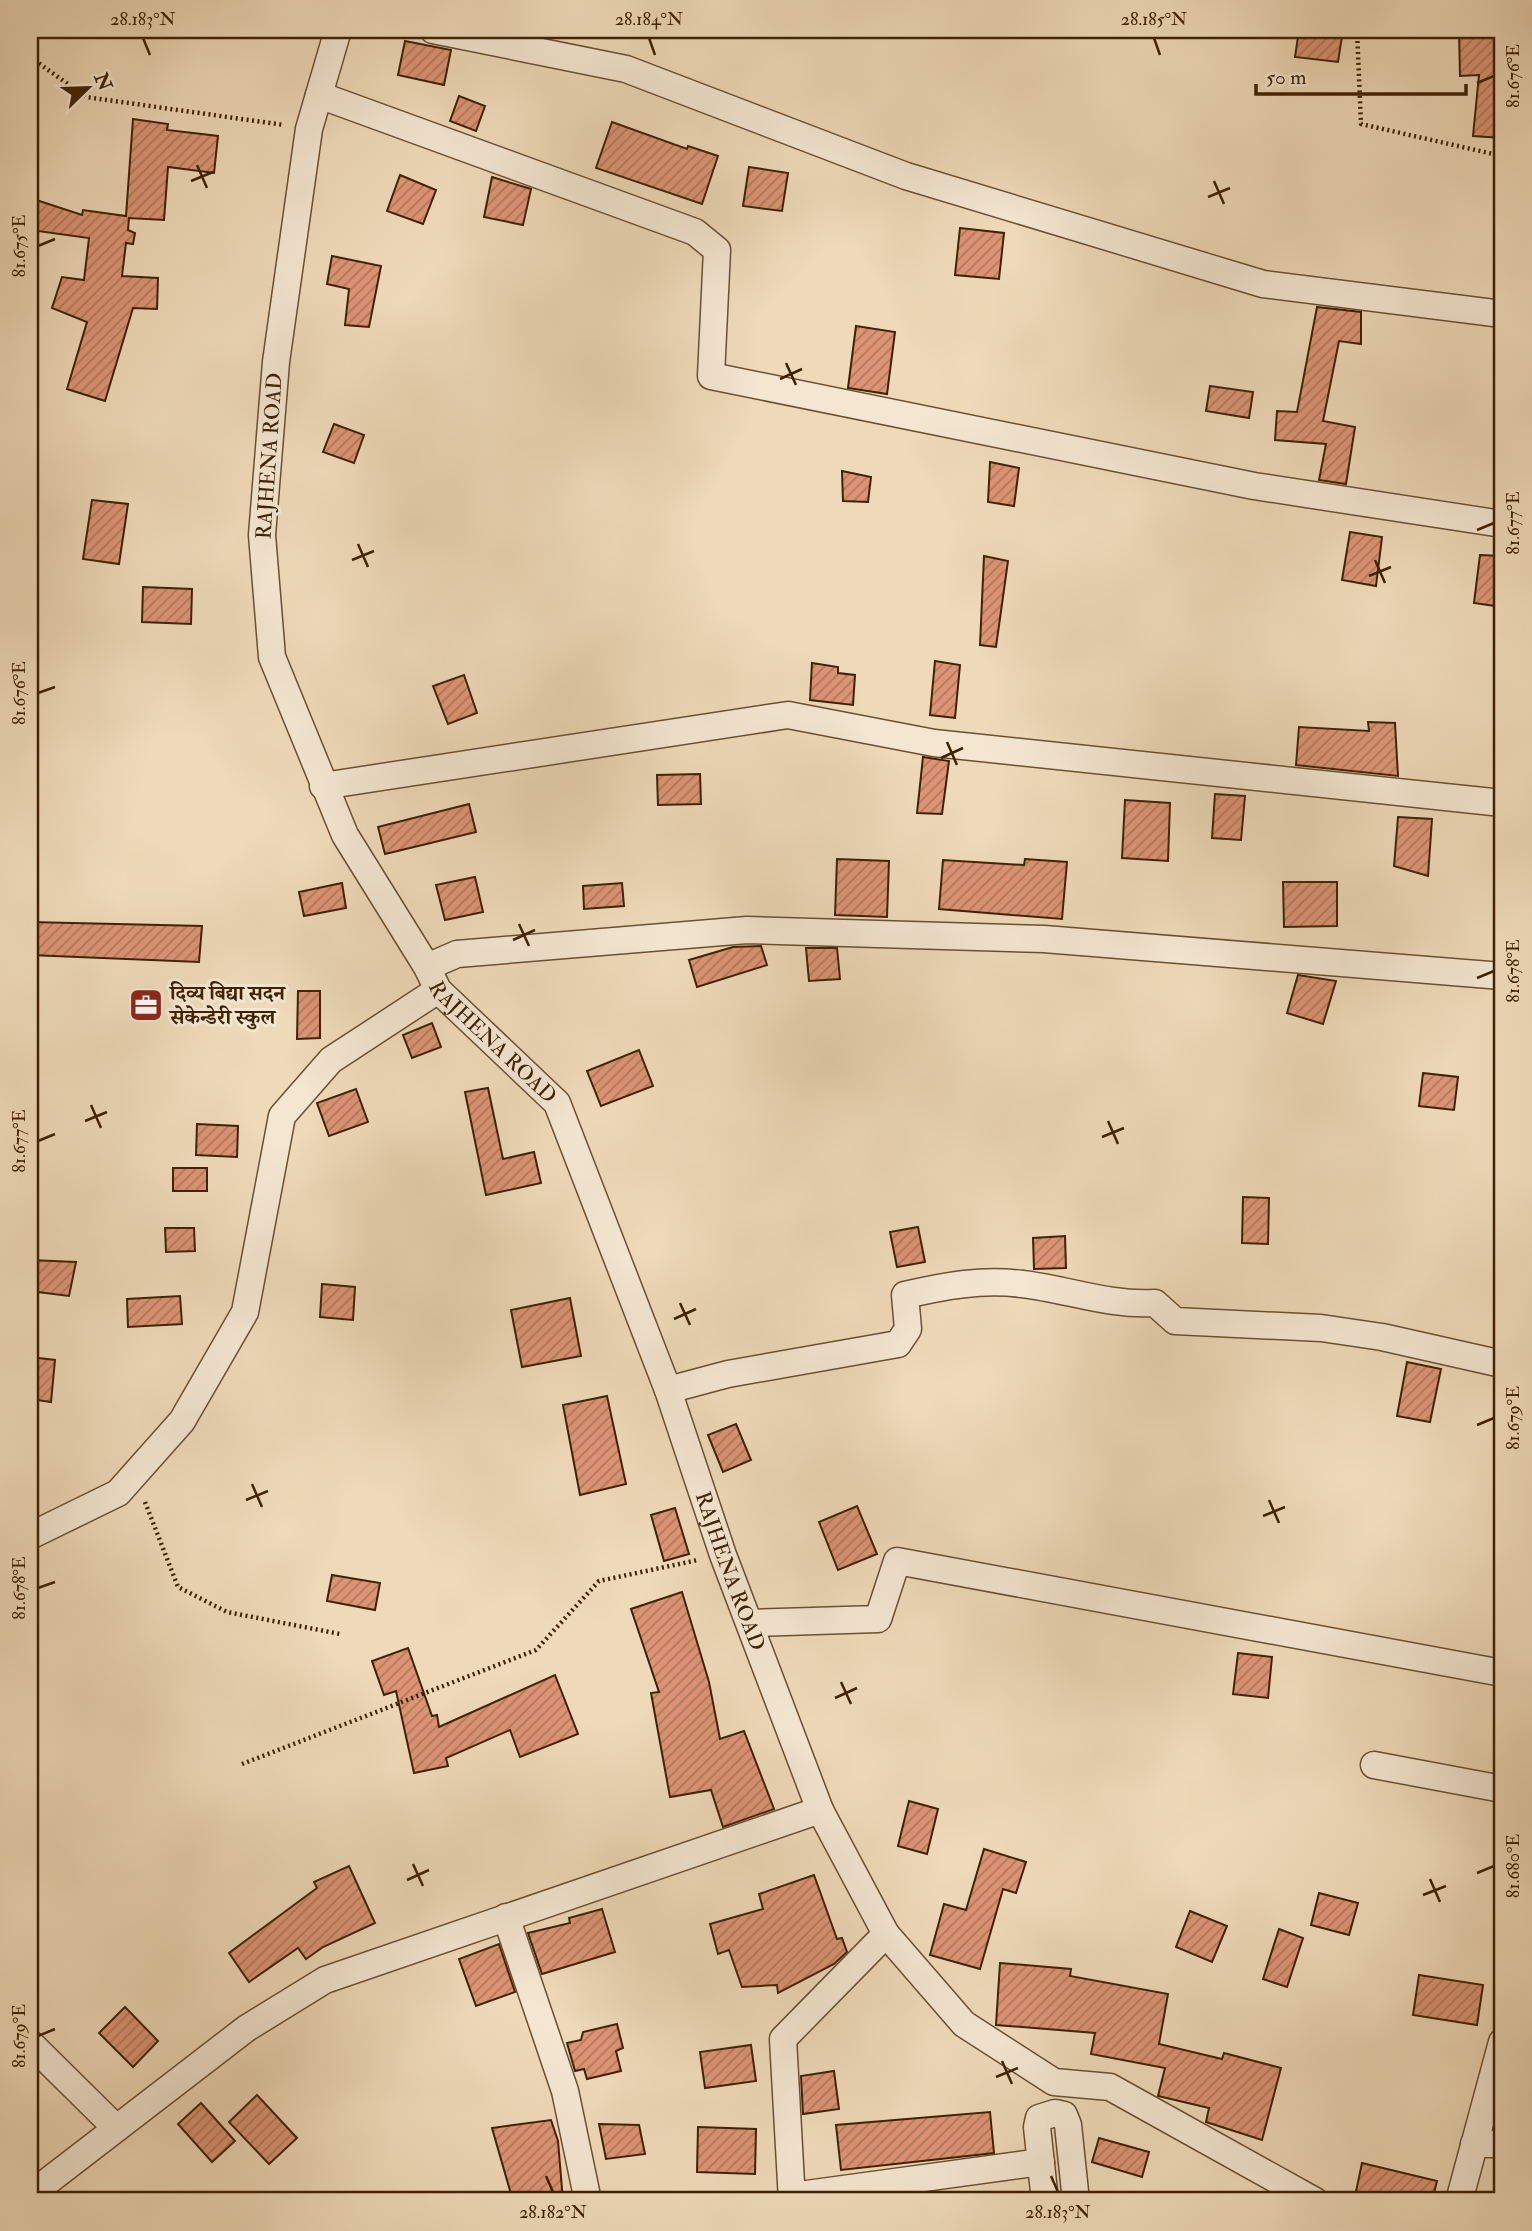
<svg xmlns="http://www.w3.org/2000/svg" width="1532" height="2231" font-family="'IM FELL Double Pica','Noto Serif Devanagari',serif">
<defs>
<pattern id="building-hatch" width="6" height="6" patternUnits="userSpaceOnUse" patternTransform="scale(1.75)"><rect width="6" height="6" fill="#dc9475"/><path d="M-1 1l2-2M0 6l6-6M5 7l2-2" fill="none" stroke="#b4785e"/></pattern>
</defs>
<rect width="100%" height="100%" fill="#eed9b8"/>
<filter id="stains"><feTurbulence type="fractalNoise" baseFrequency=".00286" numOctaves="4"/><feColorMatrix values="0 0 0 0 .2 0 0 0 0 .09 0 0 0 0 .02 0 0 0 .5 -.17"/></filter>
<radialGradient id="worn" r=".72"><stop offset=".6" stop-color="#630" stop-opacity="0"/><stop offset="1" stop-color="#630" stop-opacity=".3"/></radialGradient>
<g fill="url(#building-hatch)" stroke="#3e2204" stroke-width="2">
<polygon points="1299,30 1343,30 1338,62 1295,57"/>
<polygon points="1459,30 1497,30 1502,138 1473,136 1479,75 1460,76"/>
<polygon points="405,41 451,50 444,85 398,75"/>
<polygon points="459,96 485,106 476,131 450,121"/>
<polygon points="133,119 168,124 167,130 218,136 214,173 168,167 164,220 129,218 128,230 135,233 133,244 126,243 122,276 158,278 157,309 133,308 105,401 67,389 87,322 52,308 62,277 84,280 89,238 30,230 30,198 82,215 83,210 126,216"/>
<polygon points="612,122 687,149 688,146 718,156 702,204 596,168"/>
<polygon points="749,167 788,173 782,211 743,206"/>
<polygon points="400,175 436,190 423,224 387,211"/>
<polygon points="492,177 531,189 523,225 484,217"/>
<polygon points="960,228 1004,233 999,279 955,275"/>
<polygon points="332,256 381,266 369,327 345,325 349,289 327,284"/>
<polygon points="1317,307 1361,312 1361,344 1339,341 1323,421 1355,427 1346,484 1319,480 1326,444 1275,440 1277,411 1297,412"/>
<polygon points="856,326 895,332 887,394 848,388"/>
<polygon points="1210,386 1253,392 1249,418 1206,411"/>
<polygon points="334,424 364,435 354,463 323,452"/>
<polygon points="990,462 1019,468 1014,506 988,502"/>
<polygon points="842,471 871,477 868,502 843,501"/>
<polygon points="92,500 128,504 119,564 83,559"/>
<polygon points="1350,532 1382,537 1376,586 1342,580"/>
<polygon points="1480,555 1502,556 1502,607 1474,603"/>
<polygon points="984,556 1008,561 996,647 980,645"/>
<polygon points="143,587 192,589 191,624 142,622"/>
<polygon points="935,661 960,665 955,718 930,715"/>
<polygon points="812,663 838,667 838,673 855,675 853,705 810,700"/>
<polygon points="464,675 477,713 448,724 433,686"/>
<polygon points="1368,722 1395,723 1398,776 1296,765 1299,727 1369,731"/>
<polygon points="923,757 949,761 942,814 917,813"/>
<polygon points="700,774 701,804 658,805 657,775"/>
<polygon points="1215,794 1245,796 1241,840 1212,838"/>
<polygon points="1125,800 1170,803 1168,861 1122,858"/>
<polygon points="469,804 476,832 385,854 378,827"/>
<polygon points="1398,817 1432,819 1428,876 1394,866"/>
<polygon points="837,859 889,861 887,917 835,915"/>
<polygon points="1025,859 1067,862 1062,919 939,909 943,860 1024,865"/>
<polygon points="475,877 483,912 445,920 436,885"/>
<polygon points="1283,882 1337,882 1337,926 1284,927"/>
<polygon points="342,883 346,908 304,916 299,892"/>
<polygon points="622,883 624,906 584,909 583,886"/>
<polygon points="30,922 202,926 199,962 30,955"/>
<polygon points="761,946 767,965 697,987 689,960 733,947"/>
<polygon points="806,948 837,948 840,979 809,981"/>
<polygon points="1298,975 1336,981 1323,1024 1287,1013"/>
<polygon points="298,991 320,991 320,1038 297,1039"/>
<polygon points="432,1023 441,1047 412,1058 403,1035"/>
<polygon points="639,1050 653,1086 601,1106 587,1071"/>
<polygon points="1423,1073 1458,1077 1454,1110 1419,1106"/>
<polygon points="488,1088 503,1159 534,1152 541,1183 486,1195 465,1092"/>
<polygon points="356,1089 368,1122 329,1136 317,1103"/>
<polygon points="197,1124 238,1126 237,1157 196,1155"/>
<rect x="173" y="1168" width="34" height="23"/>
<polygon points="1243,1197 1269,1198 1268,1244 1242,1243"/>
<polygon points="918,1227 925,1262 897,1267 890,1232"/>
<polygon points="165,1228 194,1228 195,1251 166,1252"/>
<polygon points="1065,1236 1066,1268 1034,1269 1033,1238"/>
<polygon points="30,1260 76,1262 69,1296 30,1291"/>
<polygon points="322,1284 355,1287 353,1320 320,1317"/>
<polygon points="180,1296 182,1324 128,1327 127,1299"/>
<polygon points="570,1298 581,1356 522,1367 511,1310"/>
<polygon points="30,1357 55,1360 51,1402 30,1399"/>
<polygon points="1407,1362 1441,1369 1430,1422 1397,1416"/>
<polygon points="607,1396 626,1484 580,1495 563,1405"/>
<polygon points="736,1424 751,1460 723,1472 708,1435"/>
<polygon points="857,1506 877,1554 838,1570 819,1522"/>
<polygon points="675,1508 689,1554 664,1561 651,1515"/>
<polygon points="332,1575 380,1583 375,1610 327,1601"/>
<polygon points="682,1592 709,1682 720,1739 744,1731 774,1809 723,1827 711,1790 670,1797 651,1693 659,1692 631,1609"/>
<polygon points="408,1648 432,1716 437,1715 439,1727 555,1675 578,1734 520,1757 510,1730 446,1758 448,1766 414,1773 396,1691 384,1695 372,1661"/>
<polygon points="1238,1653 1272,1657 1268,1698 1233,1694"/>
<polygon points="909,1801 938,1809 927,1854 898,1846"/>
<polygon points="984,1849 1026,1862 1016,1893 1003,1889 980,1969 930,1955 944,1904 966,1910"/>
<polygon points="349,1866 375,1923 323,1947 306,1959 298,1948 249,1982 229,1953 317,1888 314,1882"/>
<polygon points="814,1875 837,1939 842,1938 847,1952 834,1964 778,1993 777,1985 742,1987 729,1950 718,1954 710,1924 763,1909 759,1894"/>
<polygon points="1319,1893 1358,1903 1349,1935 1311,1925"/>
<polygon points="602,1909 615,1952 542,1974 528,1933 570,1923 569,1918"/>
<polygon points="1190,1911 1227,1926 1212,1962 1176,1947"/>
<polygon points="1279,1929 1303,1938 1287,1987 1263,1979"/>
<polygon points="499,1944 515,1992 476,2006 459,1959"/>
<polygon points="1000,1963 1071,1969 1070,1976 1168,1994 1159,2044 1222,2059 1224,2053 1281,2068 1262,2140 1206,2122 1209,2108 1158,2096 1165,2068 1091,2054 1095,2033 996,2025"/>
<polygon points="1419,1975 1483,1985 1477,2025 1413,2015"/>
<polygon points="125,2007 158,2041 133,2067 99,2033"/>
<polygon points="617,2024 623,2048 616,2051 621,2071 587,2079 584,2069 575,2071 567,2043 581,2040 583,2032"/>
<polygon points="751,2045 756,2081 705,2088 700,2052"/>
<polygon points="834,2071 839,2109 803,2114 801,2076"/>
<polygon points="257,2095 297,2138 269,2164 229,2122"/>
<polygon points="201,2103 235,2141 212,2162 178,2124"/>
<polygon points="990,2112 994,2153 841,2170 836,2125"/>
<polygon points="551,2120 558,2141 563,2201 513,2201 492,2128"/>
<polygon points="599,2124 639,2125 645,2154 606,2159"/>
<polygon points="698,2127 756,2129 755,2174 697,2172"/>
<polygon points="1099,2138 1149,2152 1142,2177 1092,2162"/>
<polygon points="1362,2163 1437,2181 1432,2201 1354,2201"/>
</g>
<g fill="none" stroke-linecap="round" stroke-linejoin="round">
<g stroke="#6a5031" stroke-width="29">
<g id="street">
<path id="s1" d="M 338,30 L 309,129 L 276,362 L 262,535 L 272,657 L 345,835 L 427,967 L 438,990 L 557,1103 L 668,1390 L 723,1555 L 820,1810 L 886,1934 L 964,2024 L 1054,2082 L 1110,2087 L 1315,2201"/>
<polyline points="433,30 626,69 906,176 1263,284 1502,314"/>
<polyline points="319,95 695,232 717,250 711,376 1254,486 1502,524"/>
<polyline points="323,786 788,715 934,743 1502,803"/>
<polyline points="427,967 457,954 747,930 1044,939 1502,976"/>
<path d="M 668,1390 L 728,1374 L 898,1344 L 908,1329 L 905,1295 C 944,1286 981,1279 1022,1284 C 1067,1289 1109,1306 1155,1303 L 1175,1321 L 1321,1328 L 1382,1337 L 1502,1364"/>
<polyline points="30,1536 118,1493 182,1421 245,1312 282,1116 331,1060 438,990"/>
<polyline points="750,1623 878,1619 897,1561 1502,1673"/>
<polyline points="1374,1765 1502,1789"/>
<polyline points="506,1917 565,2091 588,2201"/>
<polyline points="30,2043 116,2128"/>
<polyline points="1474,2144 1502,2144"/>
<polyline points="30,2195 247,2028 325,1980 820,1810"/>
<polyline points="792,2196 1041,2162"/>
<polyline points="792,2201 783,2039 886,1934"/>
<polyline points="1045,2201 1037,2127 1039,2118 1055,2113 1064,2115 1068,2125 1076,2201"/>
<polyline points="1459,2201 1502,2042"/>
</g>
</g>
<g stroke="#3e2204" stroke-width="4.5" stroke-dasharray="2 3.5" stroke-linecap="butt">
<polyline points="1357,30 1361,124 1502,156"/>
<polyline points="30,57 86,97 284,125"/>
<polyline points="145,1502 178,1587 227,1612 340,1634"/>
<polyline points="242,1764 536,1650 599,1581 698,1560"/>
</g>
<use href="#street" stroke="#f4e6d1" stroke-width="26"/>
</g>
<path fill="none" stroke="#3e2204" stroke-width="2.5" d="M 143,38 L 150,55M 649,38 L 655,55M 1154,38 L 1160,55M 1477,83 L 1494,76M 197,165 L 207,188M 191,181 L 213,172M 1214,181 L 1224,204M 1208,197 L 1230,188M 38,246 L 55,239M 786,363 L 796,385M 780,379 L 802,369M 1477,530 L 1494,523M 358,544 L 368,567M 352,560 L 374,551M 1375,560 L 1385,583M 1369,576 L 1391,567M 38,693 L 55,687M 947,742 L 957,765M 941,758 L 963,748M 519,924 L 529,946M 513,940 L 535,930M 1477,978 L 1494,971M 91,1105 L 101,1128M 85,1121 L 107,1112M 1108,1121 L 1118,1144M 1102,1137 L 1124,1128M 38,1141 L 55,1134M 680,1303 L 690,1325M 674,1319 L 696,1309M 1477,1425 L 1494,1418M 252,1484 L 262,1507M 246,1500 L 268,1491M 1269,1500 L 1279,1523M 1263,1516 L 1285,1507M 38,1588 L 55,1582M 841,1682 L 851,1704M 835,1698 L 857,1688M 413,1864 L 423,1886M 1477,1873 L 1494,1866M 1430,1879 L 1440,1902M 407,1880 L 429,1870M 1423,1895 L 1446,1886M 38,2036 L 55,2029M 1002,2061 L 1012,2084M 996,2077 L 1018,2068M 546,2176 L 553,2192M 1051,2176 L 1058,2192"/>
<defs>
<g id="office-square" transform="scale(1.75)"><rect x="-9" y="-9" width="18" height="18" rx="4" fill="#8f2418" stroke="#f4e6d1"/><path d="M-6-3h4V-5.5h4V-3h4V5H-6ZM-1-4.5V-3h2v-1.5ZM-6 0V1H6V0Z" fill="#fff"/></g>
</defs>
<g fill-rule="evenodd">
<use href="#office-square" x="146" y="1005"/>
</g>
<g text-anchor="middle" stroke-width="6" stroke-linejoin="round" paint-order="stroke">
<g font-size="21" fill="#3e2204" stroke="#f4e6d1">
<text transform="translate(269 456) rotate(-86)" y="7">RAJHENA ROAD</text>
<text dy="7" stroke="none"><textPath href="#s1" startOffset="1083">RAJHENA ROAD</textPath></text>
<text dy="7" stroke="none"><textPath href="#s1" startOffset="1671">RAJHENA ROAD</textPath></text>
</g>
<g font-size="21" font-weight="bold" fill="#3e2204" stroke="#f4e6d1" text-anchor="start">
<text x="170" y="1000">दिव्य बिद्या सदन<tspan x="170" dy="24">सेकेन्डेरी स्कुल</tspan></text>
</g>
</g>
<rect width="1532" height="2231" fill="none" stroke="#eed9b8" stroke-width="77"/>
<g transform="translate(88 88) rotate(67)" stroke="#f4e6d1" stroke-width="5" paint-order="stroke">
<path d="M0-5L12 26L0 18L-12 26Z" fill="#3e2204"/>
<text y="-10" font-size="19" font-weight="bold" text-anchor="middle" fill="#3e2204">N</text>
</g>
<path d="M1256 84v10h210v-10" fill="none" stroke="#3e2204" stroke-width="3.5"/>
<text x="1266" y="84" font-size="21" fill="#3e2204" stroke="#f4e6d1" stroke-width="5" paint-order="stroke">50 m</text>
<rect x="38" y="38" width="1456" height="2154" fill="none" stroke="#3e2204" stroke-width="2.5"/>
<g font-size="18" text-anchor="middle" fill="#3e2204">
<text x="143" y="25">28.183°N</text>
<text x="649" y="25">28.184°N</text>
<text x="1154" y="25">28.185°N</text>
<text transform="translate(1513 76) rotate(-90)" y="6">81.676°E</text>
<text transform="translate(19 246) rotate(-90)" y="6">81.675°E</text>
<text transform="translate(1513 523) rotate(-90)" y="6">81.677°E</text>
<text transform="translate(19 693) rotate(-90)" y="6">81.676°E</text>
<text transform="translate(1513 971) rotate(-90)" y="6">81.678°E</text>
<text transform="translate(19 1141) rotate(-90)" y="6">81.677°E</text>
<text transform="translate(1513 1418) rotate(-90)" y="6">81.679°E</text>
<text transform="translate(19 1588) rotate(-90)" y="6">81.678°E</text>
<text transform="translate(1513 1866) rotate(-90)" y="6">81.680°E</text>
<text transform="translate(19 2036) rotate(-90)" y="6">81.679°E</text>
<text x="553" y="2218">28.182°N</text>
<text x="1058" y="2218">28.183°N</text>
</g>
<rect width="100%" height="100%" filter="url(#stains)"/>
<rect width="100%" height="100%" fill="url(#worn)"/>
</svg>
